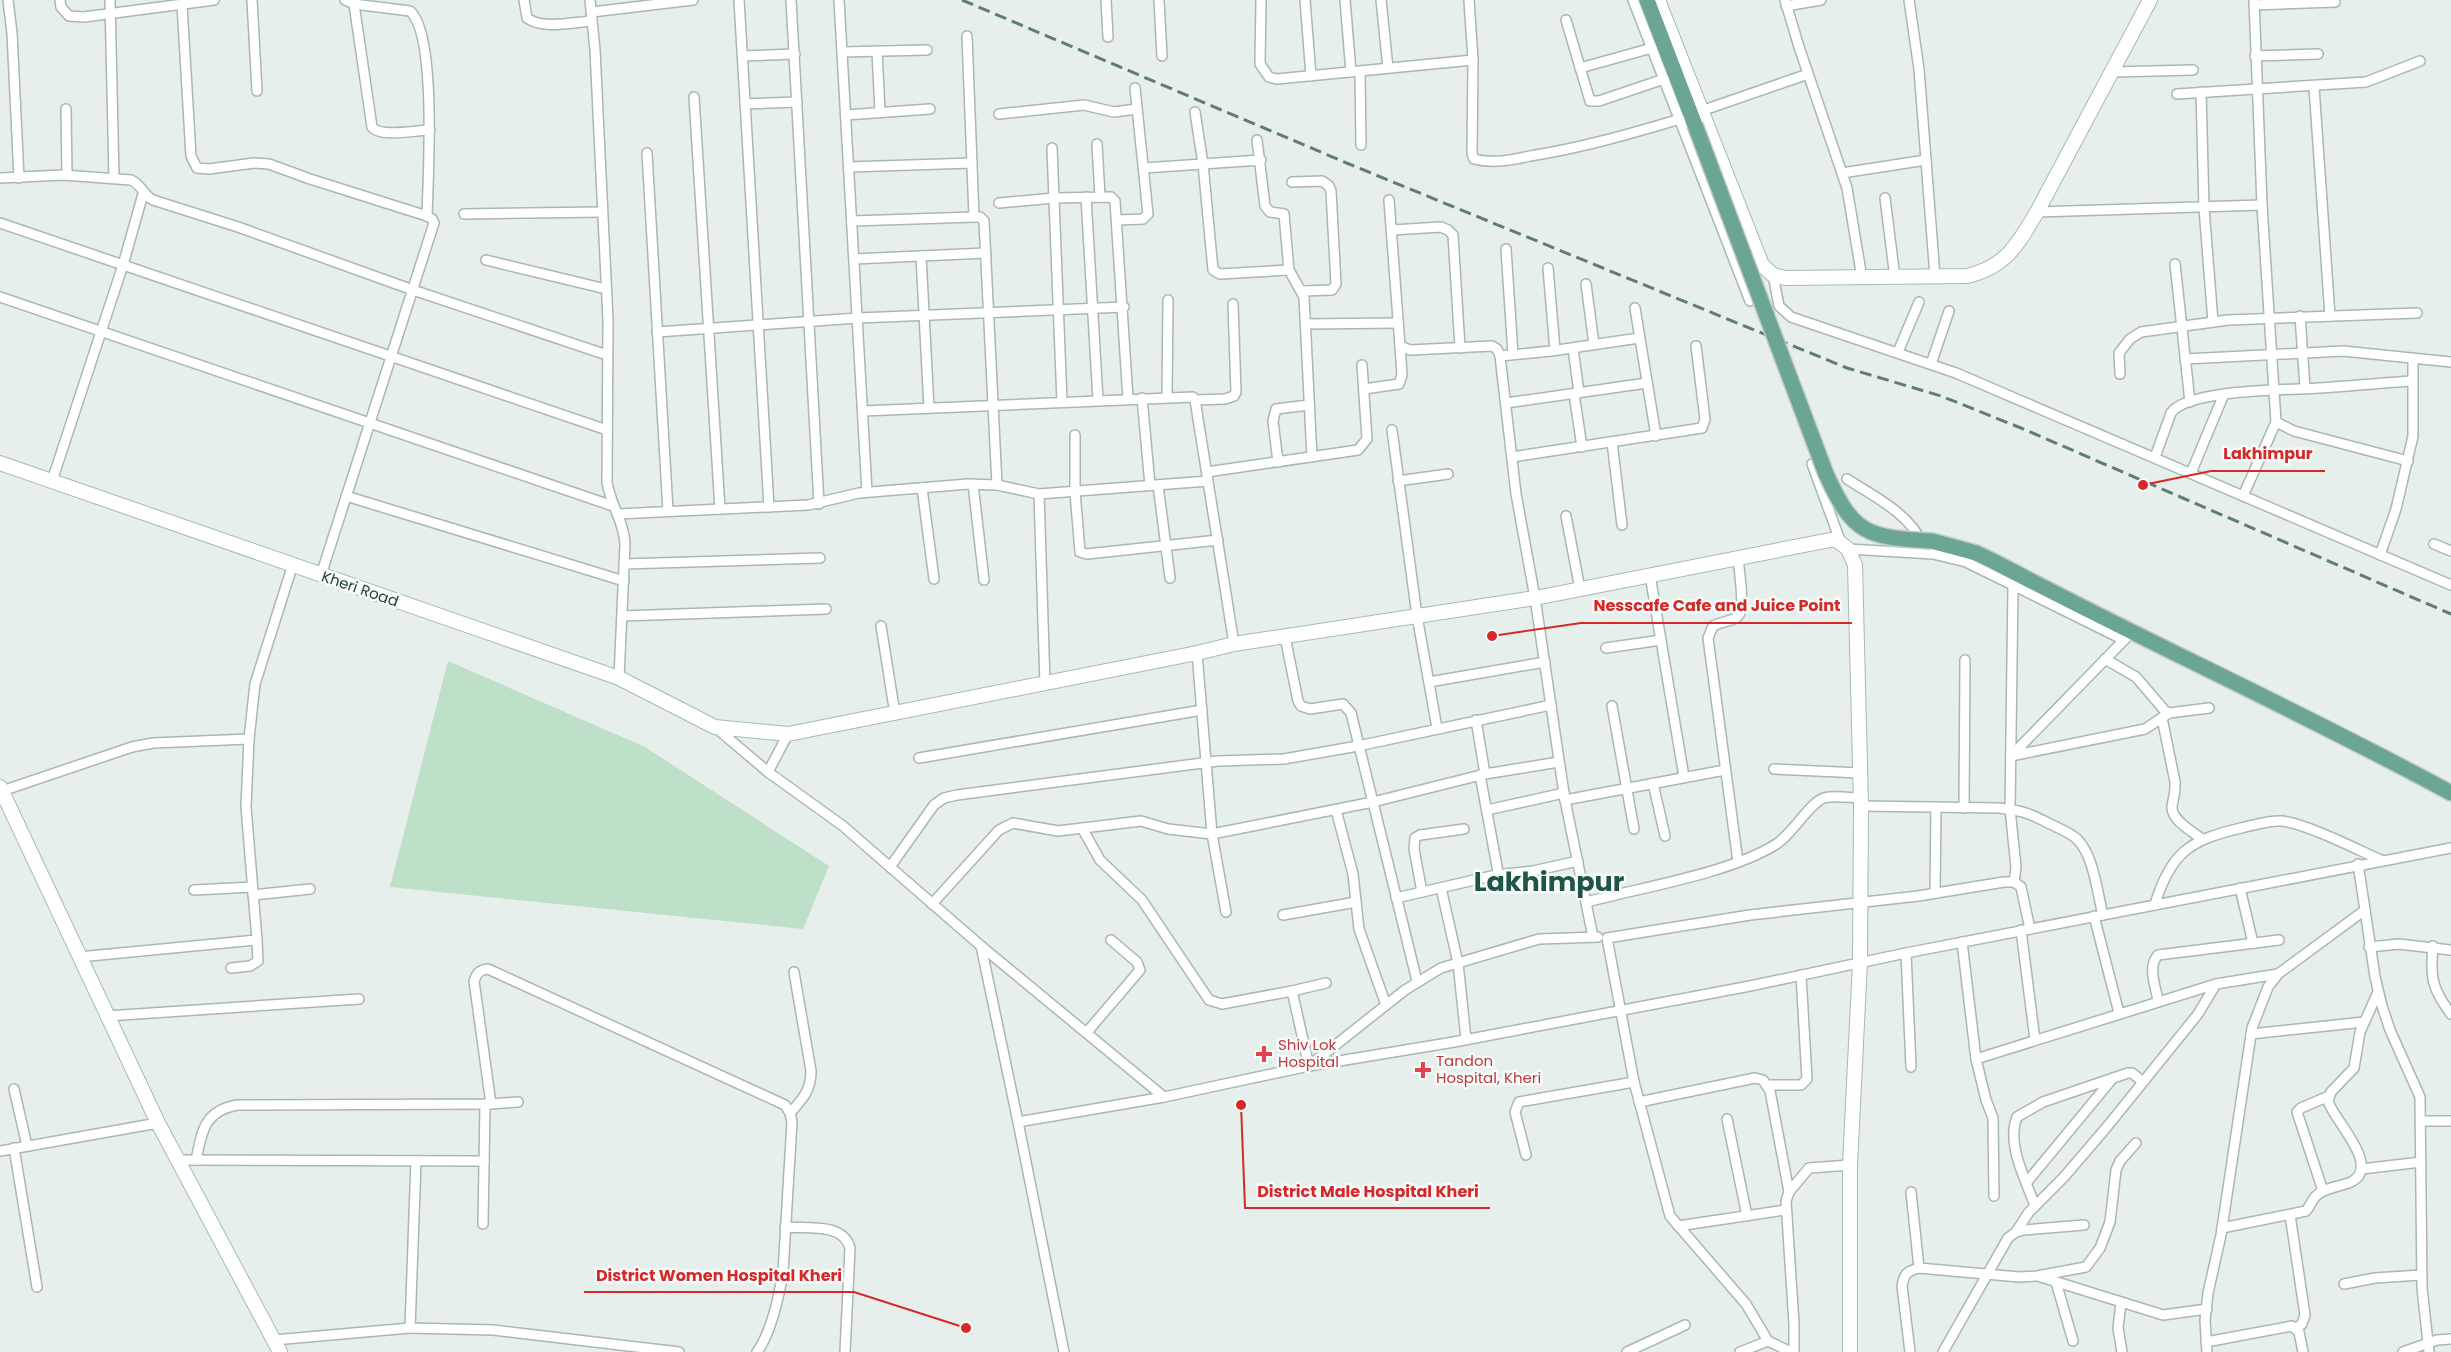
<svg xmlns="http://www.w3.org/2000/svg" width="2451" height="1352" font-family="Poppins,sans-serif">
<rect width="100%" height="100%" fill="#e6efeb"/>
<polygon fill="#bfe0c8" points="448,661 645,747 829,866 803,929 390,887"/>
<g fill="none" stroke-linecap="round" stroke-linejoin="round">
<g stroke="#a8b8b2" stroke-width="12">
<g id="street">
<polyline points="8,0 12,33 19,178"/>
<polyline points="60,0 61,7 69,16 84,17 214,0"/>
<polyline points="110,0 114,178"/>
<polyline points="252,0 257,91"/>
<path d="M 524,0 L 527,18 C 543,30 573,22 592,21"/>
<path d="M 590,0 L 595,50 L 608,320 L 607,482 C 610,504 624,521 625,544 L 619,678"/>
<polyline points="739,0 769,507"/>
<polyline points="791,0 819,504"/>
<polyline points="839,0 867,492"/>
<polyline points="1106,0 1108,37"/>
<polyline points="1159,0 1162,56"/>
<polyline points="1261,0 1260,64 1269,77 1277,79 1473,60"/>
<polyline points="1305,0 1311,76"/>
<polyline points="1345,0 1351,72"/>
<polyline points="1381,0 1388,68"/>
<path d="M 1469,0 L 1473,60 L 1472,154 L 1474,159 C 1493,164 1512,160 1530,156 C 1581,148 1630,134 1680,119"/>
<polyline points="1633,0 1750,301"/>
<polyline points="1785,0 1799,47 1847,188 1862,278"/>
<polyline points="1909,0 1919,69 1935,277"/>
<polyline points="2254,0 2262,205 2276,422 2294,431 2408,461"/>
<path d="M 354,4 L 372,127 C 380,138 416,130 430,130"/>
<path d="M 182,5 L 191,156 L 197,168 L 209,169 L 254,163 L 269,164 L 310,179 L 427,216 C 428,179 437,34 410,11 L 354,4 L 345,0"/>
<polyline points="2254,5 2335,2"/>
<polyline points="1786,6 1821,0"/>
<polyline points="592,12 693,0"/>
<polyline points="1566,20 1590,101 1599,101 1664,79"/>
<polyline points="967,36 974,217"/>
<polyline points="877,51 880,112"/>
<polyline points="842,52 927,50"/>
<polyline points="743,56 795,54"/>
<polyline points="2255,56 2318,54"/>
<polyline points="1580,68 1652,48"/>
<polyline points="1360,71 1361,145"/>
<polyline points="2112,72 2193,70"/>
<polyline points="2314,87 2330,316"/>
<polyline points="2201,92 2204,208 2213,322"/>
<polyline points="2177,94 2366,82 2420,61"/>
<polyline points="694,97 720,509"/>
<polyline points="745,104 797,102"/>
<polyline points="66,109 67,175"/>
<polyline points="1701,111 1808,74"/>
<polyline points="1195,112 1203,164 1213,270 1220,274 1289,270"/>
<polyline points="999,114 1084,105 1114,112 1137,109"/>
<polyline points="846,115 930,109"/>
<polyline points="1257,140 1265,206 1270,212 1284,214 1289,270 1304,297 1312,457"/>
<polyline points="1097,144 1100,197"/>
<polyline points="1052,148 1062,402"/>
<polyline points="647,153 668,511"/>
<polyline points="849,167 972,163"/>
<polyline points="1144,168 1261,160"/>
<polyline points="1842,173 1926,160"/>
<path d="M 0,178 L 63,175 L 131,180 C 141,184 143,195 153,200 L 238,227 L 413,290 L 607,355"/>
<polyline points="1292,182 1322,181 1329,186 1331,191 1336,284 1332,290 1303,291"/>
<polyline points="1086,197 1098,400"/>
<polyline points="1885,198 1895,278"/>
<polyline points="1389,200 1400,346 1410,350 1492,346 1497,349 1500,356 1516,494 1535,598 1565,800 1593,937"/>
<polyline points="999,203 1054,198 1111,197 1115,201 1128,399"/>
<polyline points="2037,212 2262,205"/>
<polyline points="464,214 602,212"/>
<polyline points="1118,220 1143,219 1148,214 1135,88"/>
<polyline points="852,221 974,217 980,217 984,221 997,485"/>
<polyline points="0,223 607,430"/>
<polyline points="1392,230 1441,227 1448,230 1453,235 1460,348"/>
<polyline points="1506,249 1513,354"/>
<polyline points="921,256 929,408"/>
<polyline points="854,259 986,253"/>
<polyline points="486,260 606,289"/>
<polyline points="2175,264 2190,402"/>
<polyline points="1548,268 1555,350"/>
<polyline points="1773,275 1779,306 1791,317 1956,373 2451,585"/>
<polyline points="1586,284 1594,344"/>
<polyline points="0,297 613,506"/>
<polyline points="1635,308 1656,436"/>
<polyline points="2300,316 2305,388"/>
<polyline points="1306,324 1398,323"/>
<polyline points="657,332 858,318 1124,307"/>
<polyline points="1573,348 1579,393"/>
<polyline points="1898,352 1919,302"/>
<polyline points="1500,356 1551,351 1639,338"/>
<polyline points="2185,359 2343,351 2451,362"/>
<polyline points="1931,364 1949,311"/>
<polyline points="2120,374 2119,353 2130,339 2141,332 2228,320 2417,313"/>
<polyline points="1364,389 1399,384 1402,375 1400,346"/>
<polyline points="1574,394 1582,447"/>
<polyline points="1167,397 1168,300"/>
<polyline points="1142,398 1150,485"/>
<polyline points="1195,400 1225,399 1234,396 1236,392 1233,304"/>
<polyline points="1506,403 1647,383"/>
<polyline points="863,411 1193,397 1195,400 1234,644"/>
<polyline points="1392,430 1417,616 1437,728"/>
<polyline points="1075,435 1075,492 1080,552 1087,554 1218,540"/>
<polyline points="1612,442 1622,525"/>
<polyline points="1512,457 1702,428 1705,419 1696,346"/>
<path d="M 2155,457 L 2171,413 C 2187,389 2290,390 2319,388 C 2350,386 2381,383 2412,381"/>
<polyline points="1278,462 1273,421 1276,409 1309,405"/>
<polyline points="1812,464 1841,543"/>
<polyline points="1207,472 1358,450 1367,439 1362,365"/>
<polyline points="2191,473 2224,394"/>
<path d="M 1847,479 C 1873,496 1909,513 1922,543"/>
<polyline points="52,481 123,265 143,194"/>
<polyline points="1398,481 1448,474"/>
<polyline points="973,484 984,580"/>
<polyline points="1158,485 1170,578"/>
<polyline points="922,488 934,579"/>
<polyline points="1039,494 1045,684"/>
<polyline points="346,496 624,581"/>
<polyline points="2243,496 2276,422"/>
<polyline points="617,514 808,505 859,493 968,484 997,485 1039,494 1208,481"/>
<polyline points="1566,516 1580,589"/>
<polyline points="2434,544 2451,551"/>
<polyline points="1848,549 1933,554 1966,562 2124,640"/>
<polyline points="2380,555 2396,509 2413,436 2413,359"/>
<path d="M 1738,558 C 1739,569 1745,607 1739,615 C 1735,621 1720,622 1713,626 L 1708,638 L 1738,862"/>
<polyline points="624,564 820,558"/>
<polyline points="321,575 434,223 432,219 427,216"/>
<polyline points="1650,575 1684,777"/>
<polyline points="2013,586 2010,809 2016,867 2014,882"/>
<polyline points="622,616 826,609"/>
<polyline points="881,626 895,714"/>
<polyline points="1285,637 1298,701 1301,706 1310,709 1343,704 1351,713 1417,981"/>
<polyline points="1606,648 1661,640"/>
<polyline points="1197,653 1212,834 1226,912"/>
<polyline points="2105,659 2136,677 2165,711 2169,713 2209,708"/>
<polyline points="1429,682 1545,662"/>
<polyline points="1612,706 1634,829"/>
<path d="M 2162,718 L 2175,782 C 2176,792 2173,798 2172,807 C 2171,820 2193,832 2202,839"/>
<polyline points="715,727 768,772 843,826 981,946 1164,1097"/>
<polyline points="2011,756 2128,636"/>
<polyline points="2011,756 2145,729 2169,713"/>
<polyline points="919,758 1202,710"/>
<polyline points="1774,769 1860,773"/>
<polyline points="768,772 788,734"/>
<polyline points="1485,774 1559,762"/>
<polyline points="1653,783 1665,836"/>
<polyline points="2,791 132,747 153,743 249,739"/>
<polyline points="1565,800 1725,770"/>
<path d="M 1861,806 L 1999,808 C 2022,811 2027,812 2048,823 C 2058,828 2069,832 2077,839 C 2094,856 2097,892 2103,915"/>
<polyline points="1964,808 1965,660"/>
<polyline points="1336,810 1353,874 1359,929 1386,1005"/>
<polyline points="1487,810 1564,793"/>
<polyline points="1082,828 1100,860 1142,900 1209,1000 1222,1004 1292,991 1309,1066 1405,990 1441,968 1539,939 1598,937"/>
<polyline points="890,867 934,805 944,798 957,795 1218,761 1284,759 1358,746 1551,705"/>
<polyline points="1496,875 1533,871 1578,861"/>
<polyline points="1441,888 1458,963 1466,1039"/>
<polyline points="2240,888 2253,943"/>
<polyline points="194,890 252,887"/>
<polyline points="1422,892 1414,849 1415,838 1420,835 1464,829"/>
<polyline points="1935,893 1936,807"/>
<polyline points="253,895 310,889"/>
<polyline points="1396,898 1496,875 1498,872 1480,775"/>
<path d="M 1587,902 C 1643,887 1727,874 1775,845 C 1792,835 1810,802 1824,798 C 1835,795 1850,798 1861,798"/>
<polyline points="932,904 999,830 1013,823 1058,831 1141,821 1168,829 1212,834 1373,802 1485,774 1476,720"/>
<path d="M 2155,904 C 2171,852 2190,840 2241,828 C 2254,825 2269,820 2282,821 C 2307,824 2356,849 2381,860"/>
<polyline points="2365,910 2375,977 2382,1006 2390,1030 2420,1097 2422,1288 2429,1352"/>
<polyline points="1283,915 1356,902"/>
<polyline points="2094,916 2119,1013"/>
<polyline points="2021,930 2035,1040"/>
<polyline points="1962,942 1976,1059 1986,1100 1993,1118 1994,1196"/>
<polyline points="981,946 1018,1122 1164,1097 1309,1066 1454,1042 1750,986 1906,953 2451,848"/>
<path d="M 2433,946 C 2430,977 2432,989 2451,1014"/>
<polyline points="2369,947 2399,944 2451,950"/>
<polyline points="1906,953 1911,1067"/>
<polyline points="79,957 257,940 246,807 249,739 255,684 293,564"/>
<polyline points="231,968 250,966 258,961 257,940"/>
<polyline points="1292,991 1326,983"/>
<path d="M 2158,1001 C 2156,987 2147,967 2158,955 L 2279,940"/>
<polyline points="107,1016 359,999"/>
<polyline points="1087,1032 1140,970 1137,962 1111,940"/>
<polyline points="2251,1034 2364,1022"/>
<polyline points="1976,1059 2216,984 2278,974"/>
<polyline points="1768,1085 1801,1085 1807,1079 1801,975"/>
<polyline points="14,1089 27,1146"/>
<polyline points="1639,1102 1755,1078 1763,1080 1770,1091 1789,1192"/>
<polyline points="491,1104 518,1102"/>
<path d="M 790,1113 C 803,1099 811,1090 811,1071 L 794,972"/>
<polyline points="1727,1119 1747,1216"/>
<polyline points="2422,1121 2451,1121"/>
<polyline points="1018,1122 1064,1352"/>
<polyline points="14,1148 37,1287"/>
<polyline points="0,1151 158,1123"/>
<polyline points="1526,1155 1515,1112 1519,1102 1634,1082"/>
<polyline points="178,1160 484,1161"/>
<path d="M 196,1160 C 202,1131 204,1111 237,1105 L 491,1104 L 474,981 C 477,973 479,970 488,969 L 785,1105 L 790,1113 L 792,1122 L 783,1272 C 779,1296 771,1333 757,1352"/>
<polyline points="2362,1169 2421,1162"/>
<polyline points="2027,1182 2113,1078"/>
<polyline points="2323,1191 2297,1112 2301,1108 2329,1096"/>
<polyline points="1911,1192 1919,1268"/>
<path d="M 2035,1206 C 2026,1180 2006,1145 2017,1117 L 2043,1102 L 2128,1073 L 2132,1073 L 2143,1082"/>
<polyline points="2290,1215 2305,1315 2302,1324 2296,1328"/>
<polyline points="483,1224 485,1104"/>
<polyline points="1678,1226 1785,1210"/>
<path d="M 785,1227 C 806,1229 843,1222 850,1248 L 845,1352"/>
<path d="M 2222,1228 L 2306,1211 C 2310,1206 2312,1200 2316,1196 C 2325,1187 2340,1187 2351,1182 C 2382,1166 2334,1121 2328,1101 L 2331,1092 L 2354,1068 L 2360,1032 L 2378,992"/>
<polyline points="2016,1232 2029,1212 2064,1177 2106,1128 2198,1014 2216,984"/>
<polyline points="2041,1277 2163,1315 2207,1309"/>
<polyline points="2056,1282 2073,1341"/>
<polyline points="2344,1284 2375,1278 2421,1275"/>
<polyline points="2121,1303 2118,1328 2122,1352"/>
<polyline points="410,1328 493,1330 679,1352"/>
<polyline points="274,1340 410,1328 416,1161"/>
<polyline points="2206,1342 2292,1326 2299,1332 2303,1352"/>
<polyline points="1627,1352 1685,1325"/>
<polyline points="1740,1352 1768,1341"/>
<polyline points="1791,1352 1768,1341 1746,1304 1670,1216 1634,1082 1607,938 1750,915 1918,896 2004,882 2014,882 2021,887 2030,929"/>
<polyline points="1794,1352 1794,1324 1786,1201 1789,1192 1809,1168 1850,1165"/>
<path d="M 1910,1352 L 1902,1286 C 1904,1274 1907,1271 1919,1268 L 2019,1277 L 2037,1276 L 2086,1267 L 2100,1248 L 2110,1222 L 2116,1170 L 2120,1161 L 2136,1143"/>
<polyline points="1943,1352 2008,1238 2016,1232 2024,1230 2084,1225"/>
<polyline points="2207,1352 2205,1320 2208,1293 2221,1235 2252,1028 2268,987 2278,974 2365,910 2358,864"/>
<polyline points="2403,1352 2437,1340 2451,1339"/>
</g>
</g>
<g stroke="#a4bbb3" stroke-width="16">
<g id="secondary">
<path d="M 1658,0 L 1762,265 L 1773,275 L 1785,278 L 1967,276 C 2006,267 2018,244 2037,212 L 2150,0"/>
<polyline points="0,463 619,678 715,727 788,734 1197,653 1234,644 1535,598 1835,539 1848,549 1855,565 1861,806 1860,962 1850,1165 1850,1352"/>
<polyline points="0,787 158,1123 280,1352"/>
</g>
</g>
<g stroke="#c2cac8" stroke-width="18">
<g id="primary">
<polyline points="1647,0 1695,125"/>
<path d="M 1932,541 L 1976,553 L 1993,561 C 2144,641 2300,711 2451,793"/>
</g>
</g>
<use href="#street" stroke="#fff" stroke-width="9"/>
<use href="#secondary" stroke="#fff" stroke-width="14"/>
<use href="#primary" stroke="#6aa596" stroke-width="15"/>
<polyline stroke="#5f7d75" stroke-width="3" stroke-dasharray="12 6" stroke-linecap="butt" points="962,0 1349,164 1847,368 1941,396 2021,428 2451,614"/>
<g stroke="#c2cac8" stroke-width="18" stroke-linecap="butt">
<path id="primary-bridge" d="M 1695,125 L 1826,474 C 1854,536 1868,537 1932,541"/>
</g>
<use href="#primary-bridge" stroke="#6aa596" stroke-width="15"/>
</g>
<g fill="#e0444e" stroke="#f7fbf9" stroke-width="2">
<path d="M1261 1045h6v6h6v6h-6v6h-6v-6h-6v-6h6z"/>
<path d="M1420 1061h6v6h6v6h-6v6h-6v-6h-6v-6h6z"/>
</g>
<g text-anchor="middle" stroke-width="5" stroke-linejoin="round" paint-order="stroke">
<g font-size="15" fill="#24423a" stroke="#f7fbf9">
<text transform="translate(360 589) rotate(19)" y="5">Kheri Road</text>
</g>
<g font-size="15" fill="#be3a42" stroke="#f7fbf9" text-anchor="start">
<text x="1278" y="1050">Shiv Lok<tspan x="1278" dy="17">Hospital</tspan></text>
<text x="1436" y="1066">Tandon<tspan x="1436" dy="17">Hospital, Kheri</tspan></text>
</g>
<g font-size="27" font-weight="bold" fill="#1f5548" stroke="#f7fbf9">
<text x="1549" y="891">Lakhimpur</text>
</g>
</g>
<path fill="none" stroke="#d62828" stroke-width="2" d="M2143 485L2211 471H2325M1492 636L1581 623H1852M1241 1105L1245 1208H1490M966 1328L854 1292H584"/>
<g fill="#d62828" stroke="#f7fbf9" stroke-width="2">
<circle cx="2143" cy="485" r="6"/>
<circle cx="1492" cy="636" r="6"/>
<circle cx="1241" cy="1105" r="6"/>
<circle cx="966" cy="1328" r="6"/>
</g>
<g font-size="16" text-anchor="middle" font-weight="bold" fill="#d62828" stroke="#f7fbf9" stroke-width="5" stroke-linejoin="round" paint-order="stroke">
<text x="2268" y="459">Lakhimpur</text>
<text x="1717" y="611">Nesscafe Cafe and Juice Point</text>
<text x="1368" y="1197">District Male Hospital Kheri</text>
<text x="719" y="1281">District Women Hospital Kheri</text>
</g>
</svg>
